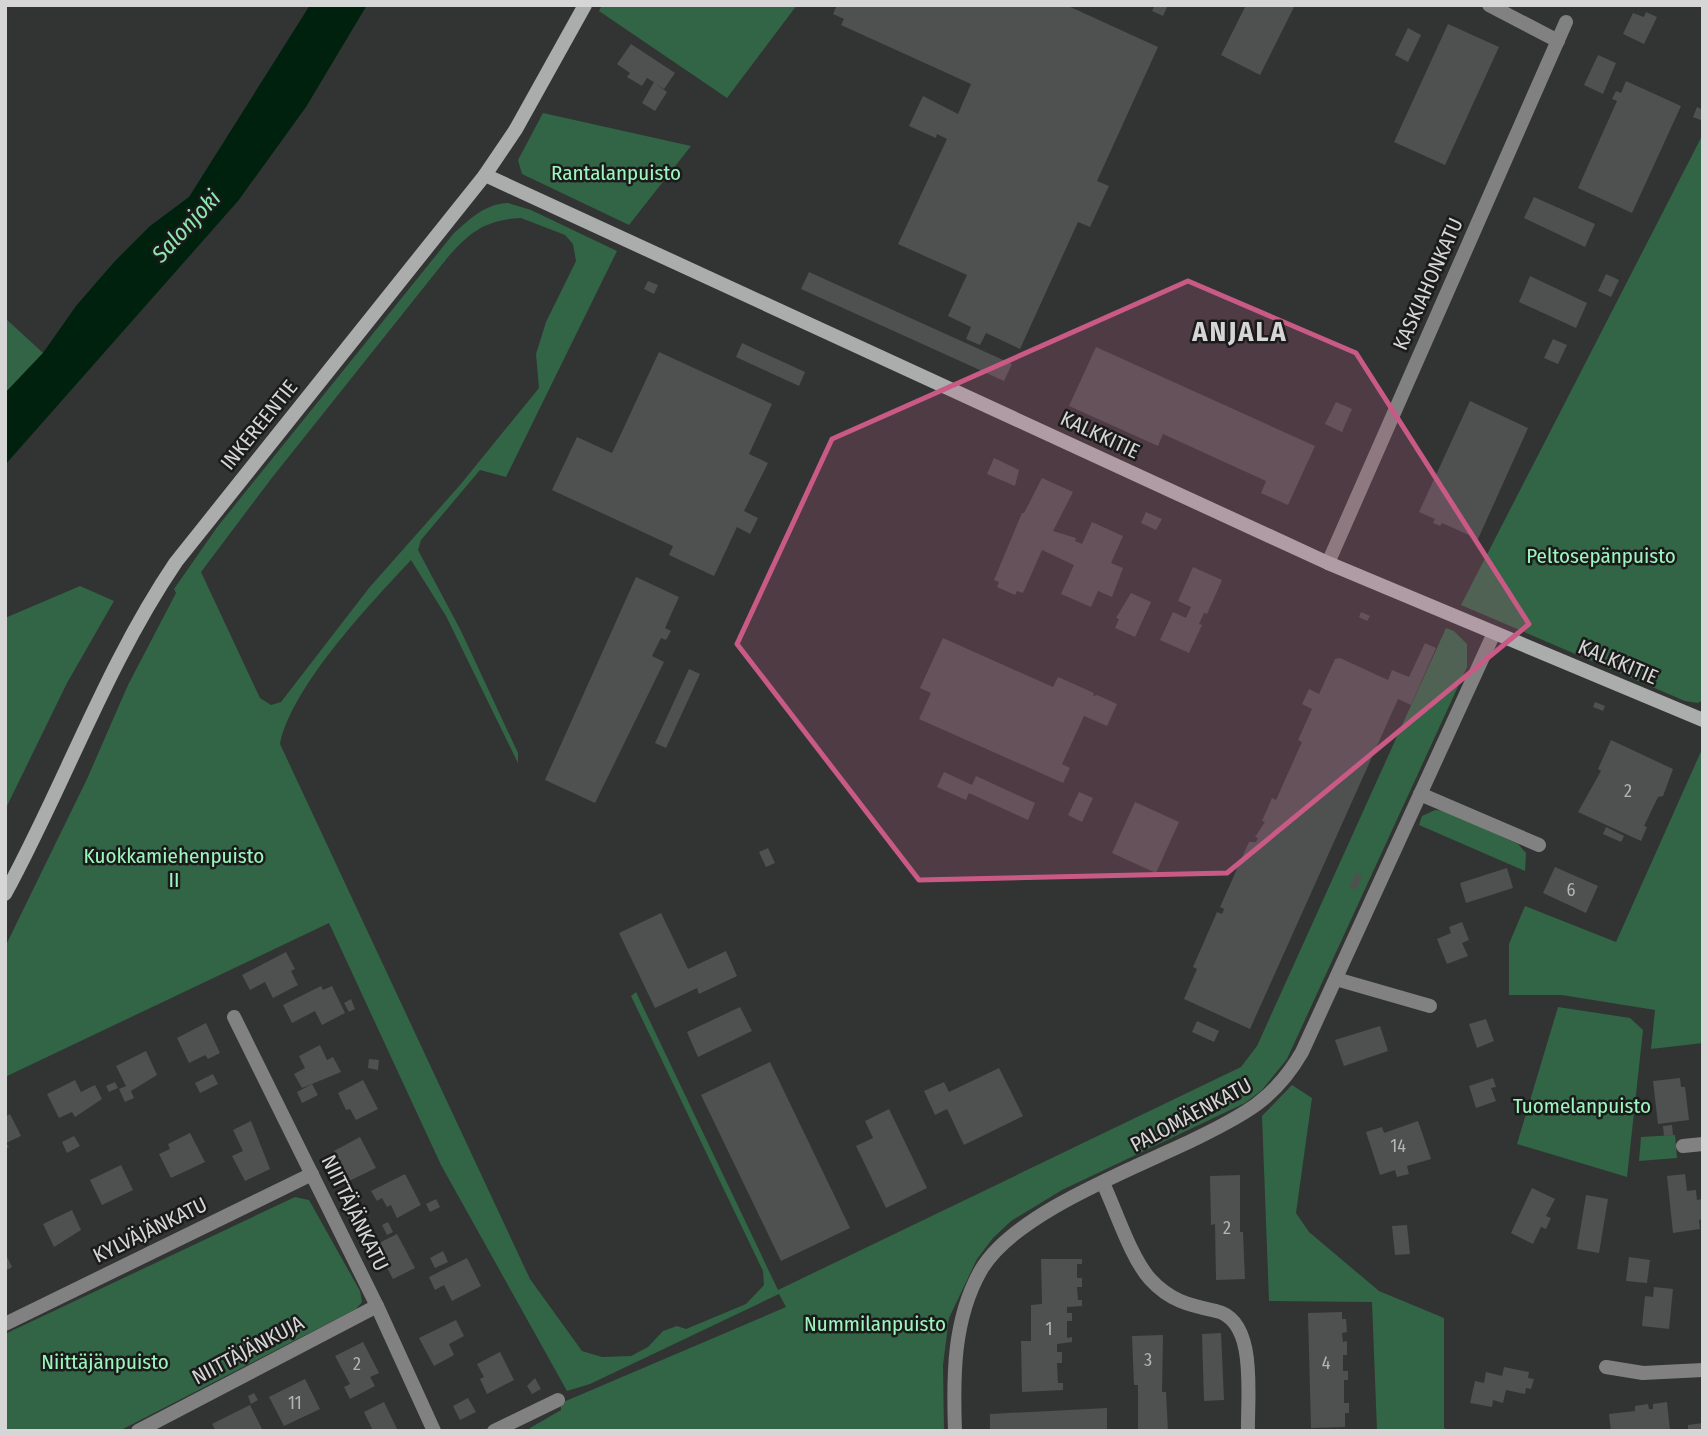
<svg xmlns="http://www.w3.org/2000/svg" width="1708" height="1436" font-family="'Fira Sans Condensed',sans-serif">
<rect width="100%" height="100%" fill="#313432"/>
<g fill="#326446" fill-rule="evenodd">
<polygon points="602,5 797,5 727,98 599,11"/>
<polygon points="543,113 691,146 629,225 522,174 518,160"/>
<polygon points="1703,134 1703,700 1698,703 1685,701 1461,605"/>
<path d="M 508,203 L 531,210 L 617,251 L 506,477 L 480,470 L 421,540 L 418,550 L 461,631 L 518,753 L 518,763 L 446,616 L 411,560 C 370,604 292,686 280,744 L 530,1279 L 582,1351 L 602,1357 L 631,1356 L 648,1347 L 663,1331 L 677,1326 L 686,1329 L 746,1304 L 764,1285 L 763,1271 L 631,996 L 636,992 L 778,1290 L 1241,1067 L 1257,1046 L 1446,628 L 1454,631 L 1467,644 L 1467,667 L 1287,1059 L 1262,1090 L 1245,1103 L 1062,1190 L 1011,1221 L 993,1238 L 977,1259 L 949,1318 L 943,1365 L 944,1431 L 531,1431 L 530,1428 L 561,1410 L 561,1403 L 786,1307 L 779,1294 L 590,1384 L 567,1391 L 441,1165 L 329,923 L 5,1077 L 5,947 L 87,779 L 128,685 L 176,593 L 174,589 L 218,526 L 454,233 C 471,218 485,204 508,203 ZM 521,218 L 565,235 L 573,244 L 576,261 L 546,322 L 536,354 L 539,388 L 460,485 L 369,588 L 281,702 L 271,705 L 260,698 L 201,572 L 271,479 L 448,257 C 471,231 486,220 521,218 Z"/>
<polygon points="5,318 43,353 5,393"/>
<polygon points="80,586 114,601 67,683 5,810 5,618"/>
<polygon points="1703,747 1703,1043 1651,1049 1655,1010 1562,995 1509,995 1509,944 1525,906 1616,942"/>
<polygon points="1435,810 1445,811 1518,844 1526,853 1525,871 1419,825 1422,816"/>
<polygon points="1558,1007 1630,1018 1643,1030 1627,1177 1517,1144"/>
<polygon points="1292,1085 1312,1098 1296,1213 1309,1232 1379,1291 1444,1318 1444,1428 1450,1431 1377,1431 1372,1302 1269,1301 1262,1116"/>
<polygon points="1675,1135 1677,1158 1639,1161 1641,1137"/>
<polygon points="295,1197 309,1200 360,1291 362,1302 356,1309 119,1431 5,1431 5,1334"/>
</g>
<polygon fill="#01210f" points="310,5 367,5 306,107 238,201 5,465 5,393 43,353 76,306 115,261 150,226 189,197"/>
<g fill="#4e514f">
<polygon points="837,5 1066,5 1158,47 1097,181 1109,186 1090,227 1078,222 1020,349 986,333 980,345 966,339 971,327 948,316 967,275 898,244 947,139 937,134 936,138 909,126 923,96 958,114 971,84 841,25 844,19 833,14"/>
<polygon points="1155,5 1168,5 1163,16 1152,11"/>
<polygon points="1246,5 1295,5 1260,75 1221,55"/>
<polygon points="1646,12 1657,17 1644,44 1623,34 1633,13 1644,17"/>
<polygon points="1448,24 1499,47 1445,165 1394,142"/>
<polygon points="1408,28 1421,35 1408,62 1395,55"/>
<polygon points="631,44 675,73 664,89 656,84 667,92 655,111 642,103 654,82 647,78 642,86 627,77 630,73 617,64"/>
<polygon points="1598,55 1616,63 1603,94 1584,85"/>
<polygon points="1626,81 1681,106 1632,213 1578,188 1617,101 1612,99 1616,91 1621,93"/>
<polygon points="1697,107 1703,110 1703,121 1693,117"/>
<polygon points="1534,197 1595,224 1585,247 1524,218"/>
<polygon points="809,272 1012,364 1004,381 801,289"/>
<polygon points="1606,274 1619,280 1611,297 1598,291"/>
<polygon points="1530,276 1587,303 1576,328 1519,302"/>
<polygon points="648,281 658,285 654,294 644,289"/>
<polygon points="1553,339 1567,345 1558,364 1544,358"/>
<polygon points="742,343 805,372 799,386 736,357"/>
<polygon points="1096,347 1315,446 1288,505 1261,493 1266,481 1163,434 1158,446 1069,406"/>
<polygon points="659,352 772,404 749,454 768,463 744,511 758,518 750,534 737,527 714,576 669,555 673,546 552,490 577,437 612,453"/>
<polygon points="1470,401 1528,428 1478,539 1442,523 1440,526 1433,523 1435,519 1419,512"/>
<polygon points="1336,402 1352,409 1342,432 1325,424"/>
<polygon points="994,458 1019,470 1015,486 987,474"/>
<polygon points="1042,478 1073,492 1053,531 1076,538 1075,541 1082,544 1092,522 1123,536 1111,563 1123,568 1112,597 1098,591 1091,607 1061,594 1074,565 1042,550 1023,593 1017,591 1015,595 997,587 999,582 994,580 1022,513 1024,513"/>
<polygon points="1146,512 1162,519 1156,530 1141,523"/>
<polygon points="1193,567 1222,580 1207,614 1204,613 1199,624 1202,625 1189,653 1160,640 1173,612 1186,618 1191,607 1178,601"/>
<polygon points="636,577 679,597 665,628 671,631 666,640 661,638 652,656 664,662 595,803 545,780"/>
<polygon points="1131,593 1151,602 1135,637 1115,628 1119,619 1116,618"/>
<polygon points="1361,612 1370,616 1367,621 1359,617"/>
<polygon points="943,638 1053,687 1058,677 1094,693 1093,696 1097,695 1117,704 1107,726 1084,716 1062,764 1070,768 1063,783 919,719 931,693 920,688"/>
<polygon points="1425,643 1436,648 1411,705 1398,699 1250,1029 1184,999 1197,969 1193,967 1217,912 1222,914 1224,909 1220,907 1249,842 1256,842 1258,838 1255,837 1265,822 1262,821 1272,798 1276,800 1302,742 1298,740 1312,709 1302,704 1309,689 1319,694 1335,659 1340,658 1388,680 1392,670 1409,677"/>
<polygon points="689,669 700,674 666,748 655,743"/>
<polygon points="1595,702 1605,706 1603,711 1593,707"/>
<polygon points="1611,740 1673,769 1663,796 1658,797 1644,826 1647,827 1641,841 1578,812 1601,771 1598,769"/>
<polygon points="944,772 972,785 976,776 1035,803 1028,820 969,793 966,800 937,787"/>
<polygon points="1079,792 1093,798 1082,822 1068,815"/>
<polygon points="1135,802 1179,822 1156,873 1112,853"/>
<polygon points="1606,827 1624,836 1621,842 1603,834"/>
<polygon points="768,848 775,863 766,867 759,852"/>
<polygon points="1555,867 1598,886 1586,913 1543,893"/>
<polygon points="1507,868 1513,888 1466,903 1460,883"/>
<polygon points="1356,873 1362,876 1356,890 1350,887"/>
<polygon points="661,913 688,969 726,951 737,976 699,994 697,988 655,1008 619,933"/>
<polygon points="1462,922 1469,940 1462,943 1468,956 1447,964 1437,939 1451,933 1449,927"/>
<polygon points="286,952 295,969 291,971 298,985 273,998 265,982 250,990 242,975"/>
<polygon points="321,986 323,990 332,986 345,1013 322,1025 315,1011 292,1023 283,1005"/>
<polygon points="351,999 355,1009 349,1012 344,1003"/>
<polygon points="740,1007 752,1031 698,1057 687,1032"/>
<polygon points="1486,1019 1494,1041 1477,1048 1469,1024"/>
<polygon points="1197,1021 1219,1031 1214,1042 1192,1032"/>
<polygon points="206,1023 220,1053 208,1059 205,1055 189,1063 177,1038"/>
<polygon points="1380,1026 1388,1051 1344,1066 1335,1040"/>
<polygon points="320,1045 327,1060 333,1057 341,1072 302,1088 294,1074 305,1068 299,1056"/>
<polygon points="146,1051 157,1075 131,1091 134,1098 125,1102 119,1089 126,1086 116,1066"/>
<polygon points="369,1059 379,1060 378,1070 368,1068"/>
<polygon points="770,1062 850,1228 781,1261 701,1095"/>
<polygon points="999,1068 1023,1116 964,1145 947,1109 935,1115 924,1091 944,1082 949,1092"/>
<polygon points="213,1074 218,1084 200,1093 195,1083"/>
<polygon points="1493,1078 1496,1087 1491,1088 1496,1101 1476,1108 1469,1086"/>
<polygon points="1680,1078 1681,1087 1685,1087 1689,1120 1658,1124 1653,1081"/>
<polygon points="75,1080 81,1092 95,1085 102,1099 75,1117 72,1112 59,1118 47,1094"/>
<polygon points="363,1080 378,1109 356,1120 350,1109 346,1110 338,1093"/>
<polygon points="115,1082 118,1088 109,1092 106,1086"/>
<polygon points="312,1084 318,1095 302,1103 297,1092"/>
<polygon points="889,1109 927,1188 886,1208 856,1146 873,1138 865,1121"/>
<polygon points="10,1114 21,1136 6,1143 9,1147 5,1149 5,1117"/>
<polygon points="251,1121 270,1169 245,1181 232,1156 243,1151 233,1130"/>
<polygon points="1418,1121 1431,1159 1407,1166 1409,1174 1397,1177 1395,1170 1380,1175 1366,1132 1382,1127 1384,1133"/>
<polygon points="1672,1125 1673,1135 1664,1136 1663,1126"/>
<polygon points="190,1133 205,1162 171,1178 159,1154 170,1149 168,1144"/>
<polygon points="74,1136 80,1146 67,1153 62,1142"/>
<polygon points="360,1137 376,1168 349,1181 334,1151"/>
<polygon points="121,1165 133,1190 102,1205 90,1180"/>
<polygon points="405,1174 421,1205 397,1218 391,1205 387,1207 382,1198 377,1201 371,1191"/>
<polygon points="1685,1174 1687,1191 1696,1190 1697,1200 1702,1199 1703,1219 1699,1220 1700,1229 1673,1233 1667,1176"/>
<polygon points="1240,1175 1240,1232 1243,1232 1245,1279 1216,1280 1215,1224 1211,1225 1210,1176"/>
<polygon points="1532,1188 1555,1199 1546,1216 1551,1218 1546,1229 1541,1227 1533,1244 1511,1233"/>
<polygon points="1586,1195 1608,1199 1599,1253 1577,1249"/>
<polygon points="436,1199 440,1207 430,1212 426,1204"/>
<polygon points="72,1210 81,1230 54,1247 43,1224"/>
<polygon points="388,1222 393,1232 387,1235 382,1225"/>
<polygon points="1407,1225 1410,1254 1395,1255 1392,1226"/>
<polygon points="397,1234 415,1268 393,1279 385,1264 381,1266 371,1247"/>
<polygon points="443,1251 448,1262 435,1268 430,1258"/>
<polygon points="5,1253 12,1267 5,1271"/>
<polygon points="1629,1257 1650,1260 1647,1283 1626,1281"/>
<polygon points="467,1258 481,1286 452,1301 444,1285 435,1290 429,1277"/>
<polygon points="1041,1259 1082,1259 1082,1264 1077,1264 1077,1278 1082,1278 1082,1287 1077,1287 1078,1300 1082,1300 1082,1306 1067,1307 1067,1313 1072,1313 1072,1321 1067,1321 1067,1338 1072,1337 1072,1342 1057,1344 1057,1352 1062,1352 1062,1363 1057,1363 1058,1383 1063,1383 1063,1390 1022,1392 1021,1341 1031,1341 1031,1305 1042,1304"/>
<polygon points="1654,1287 1673,1289 1669,1329 1642,1326 1645,1296 1653,1297"/>
<polygon points="1342,1312 1342,1319 1346,1319 1347,1332 1342,1333 1343,1342 1347,1341 1347,1355 1343,1355 1343,1371 1348,1371 1348,1380 1344,1380 1344,1403 1349,1403 1349,1413 1345,1413 1345,1427 1311,1428 1308,1313"/>
<polygon points="456,1320 464,1336 449,1344 454,1355 434,1366 419,1338"/>
<polygon points="1221,1333 1224,1400 1204,1401 1202,1334"/>
<polygon points="1163,1335 1162,1392 1166,1392 1168,1431 1138,1431 1138,1385 1134,1385 1132,1336"/>
<polygon points="363,1342 379,1373 370,1377 375,1386 350,1399 344,1387 350,1384 335,1356"/>
<polygon points="500,1352 514,1380 487,1394 480,1379 484,1377 477,1364"/>
<polygon points="1504,1367 1529,1372 1528,1378 1534,1379 1531,1389 1526,1388 1525,1394 1506,1390 1503,1403 1493,1400 1492,1407 1470,1403 1475,1381 1484,1383 1486,1372 1502,1376"/>
<polygon points="535,1378 541,1389 532,1394 527,1386"/>
<polygon points="305,1379 320,1409 284,1426 269,1397"/>
<polygon points="254,1393 258,1400 251,1404 248,1396"/>
<polygon points="468,1398 476,1412 460,1420 453,1406"/>
<polygon points="384,1402 398,1431 373,1431 364,1412"/>
<polygon points="1667,1402 1670,1431 1611,1431 1609,1414 1635,1411 1635,1406 1648,1404 1649,1409 1653,1409 1653,1404"/>
<polygon points="250,1405 263,1431 216,1431 212,1424"/>
<polygon points="1107,1408 1107,1431 990,1431 990,1414"/>
<polygon points="1703,1423 1703,1431 1688,1431 1688,1425"/>
</g>
<g fill="none" stroke-linecap="round" stroke-linejoin="round">
<g stroke="#808180" stroke-width="14">
<polyline points="1489,5 1558,41"/>
<polyline points="1328,563 1566,22"/>
<polyline points="1420,794 1539,845"/>
<polyline points="1336,979 1430,1006"/>
<polyline points="234,1017 377,1306 434,1431"/>
<polyline points="1683,1146 1703,1144"/>
<path d="M 1103,1183 C 1116,1211 1131,1258 1150,1279 C 1170,1301 1189,1305 1216,1311 C 1258,1320 1247,1398 1248,1431"/>
<polyline points="5,1324 312,1174"/>
<polyline points="1606,1367 1643,1373 1703,1370"/>
<polyline points="138,1431 377,1306"/>
<polyline points="494,1431 558,1400"/>
<path d="M 955,1431 C 953,1376 953,1319 981,1270 C 1015,1212 1136,1168 1197,1138 C 1244,1115 1275,1099 1302,1052 L 1494,633"/>
</g>
<g stroke="#abadac" stroke-width="14">
<polyline points="485,175 1328,563 1703,720"/>
<path d="M 5,894 C 65,784 106,665 176,562 L 485,175 L 516,129 L 585,5"/>
</g>
</g>
<path fill="#c95a86" fill-opacity="0.2" stroke="#c95a86" stroke-width="5" stroke-linejoin="round" d="M 1188,281 L 1356,353 L 1529,624 L 1227,873 L 919,880 L 737,644 L 832,439 Z"/>
<g text-anchor="middle" stroke-width="5" stroke-linejoin="round" paint-order="stroke">
<g font-size="18" fill="#b3b5b4">
<text x="1628" y="797">2</text>
<text x="1571" y="896">6</text>
<text x="1398" y="1152">14</text>
<text x="1227" y="1234">2</text>
<text x="1049" y="1335">1</text>
<text x="1148" y="1366">3</text>
<text x="1326" y="1369">4</text>
<text x="357" y="1370">2</text>
<text x="295" y="1409">11</text>
</g>
<g font-size="21" fill="#9cf7be" stroke="#1a1b1a">
<text x="616" y="180">Rantalanpuisto</text>
<text x="1601" y="563">Peltosepänpuisto</text>
<text x="174" y="863">Kuokkamiehenpuisto<tspan x="174" dy="24">II</tspan></text>
<text x="1582" y="1113">Tuomelanpuisto</text>
<text x="875" y="1331">Nummilanpuisto</text>
<text x="105" y="1369">Niittäjänpuisto</text>
</g>
<g font-size="21" fill="#d5d6d5" stroke="#1a1b1a">
<text transform="translate(1428 284) rotate(-66)" y="7">KASKIAHONKATU</text>
<text transform="translate(259 425) rotate(-51)" y="7">INKEREENTIE</text>
<text transform="translate(1100 435) rotate(25)" y="7">KALKKITIE</text>
<text transform="translate(1618 662) rotate(23)" y="7">KALKKITIE</text>
<text transform="translate(1191 1115) rotate(-28)" y="7">PALOMÄENKATU</text>
<text transform="translate(355 1213) rotate(64)" y="7">NIITTÄJÄNKATU</text>
<text transform="translate(150 1230) rotate(-26)" y="7">KYLVÄJÄNKATU</text>
<text transform="translate(248 1350) rotate(-28)" y="7">NIITTÄJÄNKUJA</text>
</g>
<g font-size="23" font-style="italic" fill="#8de8b0" stroke="#1a1b1a">
<text transform="translate(186 226) rotate(-47)" y="8">Salonjoki</text>
</g>
<g font-size="28" font-weight="bold" letter-spacing="2" fill="#d5d6d5" stroke="#1a1b1a">
<text x="1240" y="341">ANJALA</text>
</g>
</g>
<rect width="1708" height="1436" fill="none" stroke="#d5d6d5" stroke-width="14"/>
</svg>
